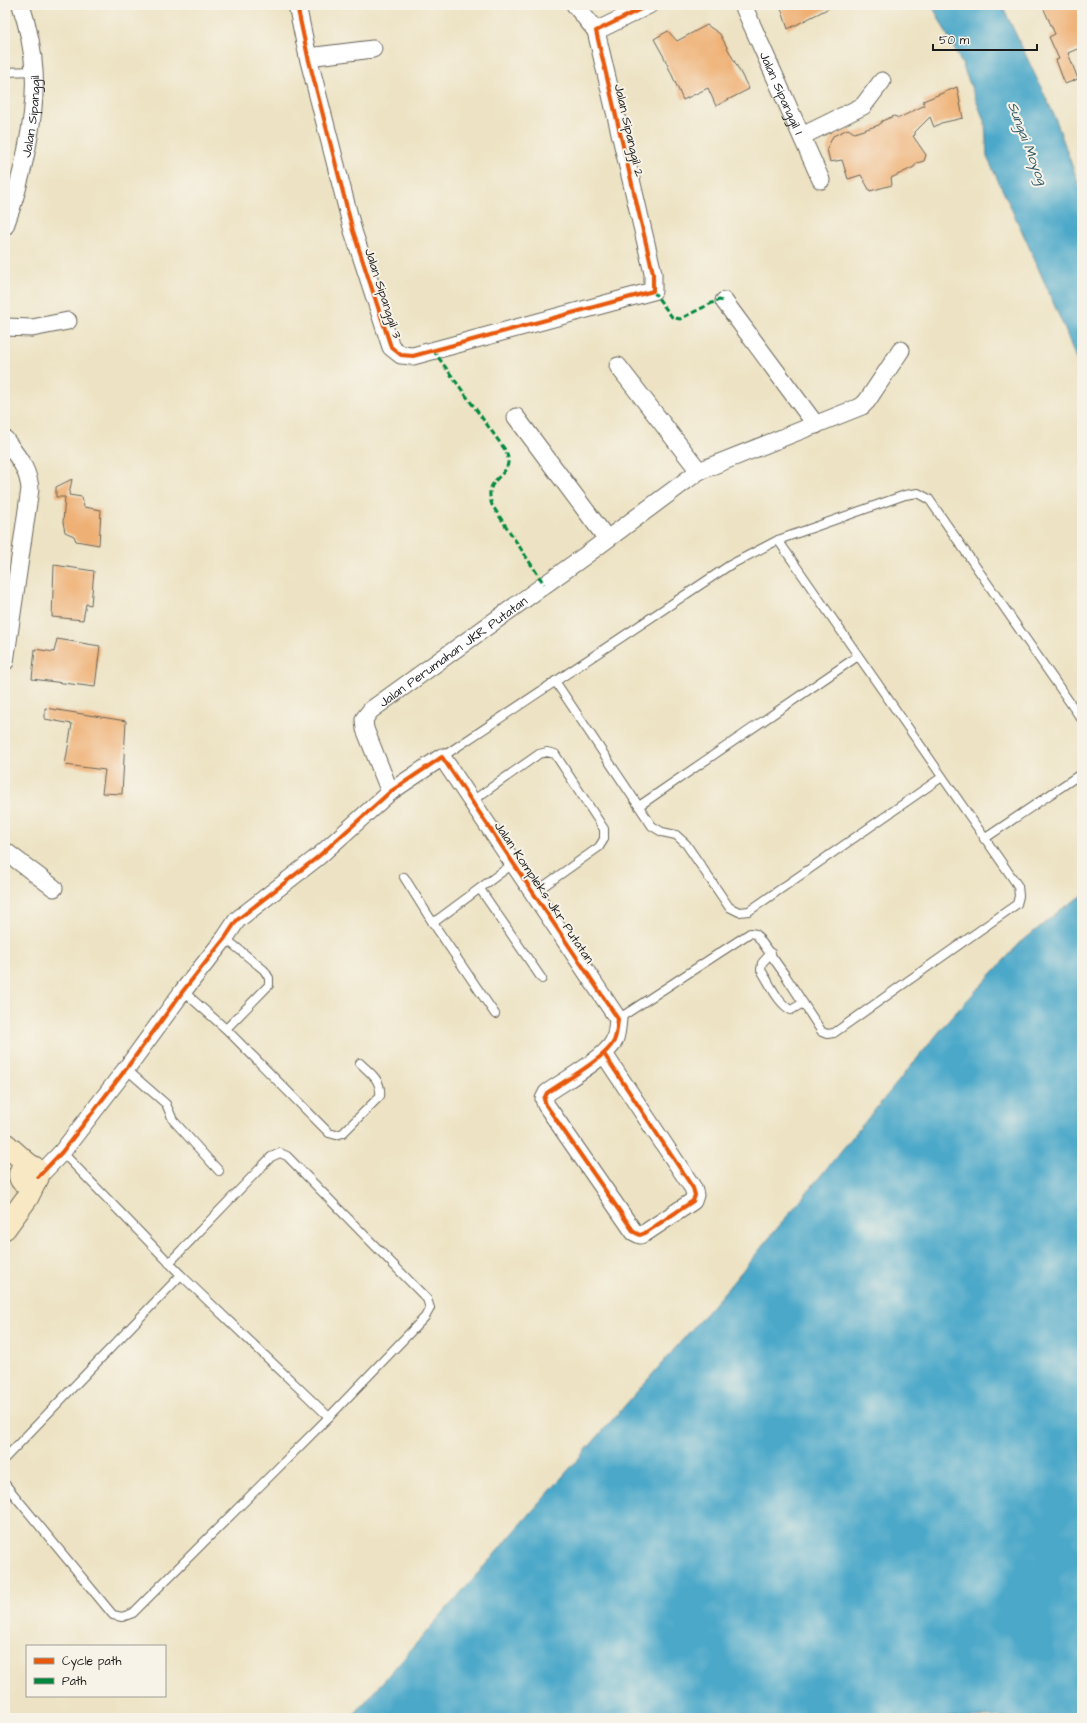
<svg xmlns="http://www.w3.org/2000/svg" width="1087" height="1723" font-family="'Architects Daughter',sans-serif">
<rect width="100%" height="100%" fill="#f7f3e8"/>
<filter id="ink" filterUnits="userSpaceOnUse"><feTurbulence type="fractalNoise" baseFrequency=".025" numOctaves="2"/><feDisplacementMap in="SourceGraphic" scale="8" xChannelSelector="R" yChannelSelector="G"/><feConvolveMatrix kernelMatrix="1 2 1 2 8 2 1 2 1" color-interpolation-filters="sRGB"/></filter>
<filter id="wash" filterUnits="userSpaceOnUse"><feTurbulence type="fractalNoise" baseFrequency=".012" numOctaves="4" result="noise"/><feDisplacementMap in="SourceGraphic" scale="16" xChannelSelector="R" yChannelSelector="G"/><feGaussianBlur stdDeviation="0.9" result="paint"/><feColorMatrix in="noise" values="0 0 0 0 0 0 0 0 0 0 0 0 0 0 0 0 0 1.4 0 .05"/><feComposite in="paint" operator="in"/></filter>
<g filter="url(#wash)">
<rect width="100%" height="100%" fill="#ede3c4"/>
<g fill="#4ba8c9" stroke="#346272">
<polygon points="932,5 1002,5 1055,117 1082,194 1082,375 1066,332 1026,240 987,157 985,123 962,64"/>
<polygon points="1082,896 1082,1718 351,1718 728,1288 949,1020 1019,944 1063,908"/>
</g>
<g id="blocks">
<g fill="#efb075">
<polygon points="780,5 835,5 788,29"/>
<polygon points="1042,5 1077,5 1082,15 1082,47 1068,53 1078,79 1065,84 1056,60 1059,59 1049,37 1055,34"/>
<polygon points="707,25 720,34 749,89 716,106 708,88 683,100 664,57 654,39 668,31 677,41"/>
<polygon points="957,87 963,118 941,123 934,127 930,117 915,132 915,135 913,136 926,155 924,161 917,163 914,167 891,178 892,185 870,191 861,175 848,179 842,160 830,162 827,149 833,136 848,129 854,133 879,125 882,121 894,116 899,118 925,105 923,101"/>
<polygon points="72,479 69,495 82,497 84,507 101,510 99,545 76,541 74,536 65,532 63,522 65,497 56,497 56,487"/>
<polygon points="54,565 94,571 91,605 86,604 83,620 52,617"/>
<polygon points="57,639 100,646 95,687 32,679 35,649 54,652"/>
<polygon points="45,708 126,721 122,794 102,793 105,770 65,765 72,724 45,719"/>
</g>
</g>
</g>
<g filter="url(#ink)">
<use href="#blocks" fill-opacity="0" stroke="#656257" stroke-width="1"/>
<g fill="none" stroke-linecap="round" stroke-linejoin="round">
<g stroke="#656257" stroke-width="10">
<g id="lane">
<polyline points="5,72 34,71"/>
<polyline points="555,681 652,826 662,832 676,835 686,844 729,907 739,912 749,911 942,777"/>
<polyline points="442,757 730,565 778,540 905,495 918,493 929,499 1082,720"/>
<polyline points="472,801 539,754 547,752 555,754 604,829 604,839 599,847 534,893"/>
<polyline points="639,806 858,656"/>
<polyline points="984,839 1082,773"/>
<polyline points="404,877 433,923"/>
<polyline points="480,889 542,979"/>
<polyline points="225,938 264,970 269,978 269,985 226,1029"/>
<path d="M 771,953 L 762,963 L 761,970 C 769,982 778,1004 791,1010 L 803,1003"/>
<path d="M 183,991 L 226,1029 L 329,1133 L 336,1135 L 343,1133 L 380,1096 C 382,1080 370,1073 360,1063"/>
<polyline points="495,1014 433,923 514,863"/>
<polyline points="618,1019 750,933 756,934 785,975 822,1032 827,1034 834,1033 1017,904 1019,896 1018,886 778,540"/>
<polyline points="126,1069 166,1104 173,1120 219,1171"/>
<polyline points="181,1275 329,1417"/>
<polyline points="5,1458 181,1275 62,1152"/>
<polyline points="5,1484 113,1615 122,1617 133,1613 329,1417 425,1317 430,1308 427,1299 287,1156 280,1153 271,1157 169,1263"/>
</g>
</g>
<g stroke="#656257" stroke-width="19">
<g id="street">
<polyline points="297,5 308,57 353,231 391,347 401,355 413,356 653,291 653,273 596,31 649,5"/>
<polyline points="575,5 596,31"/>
<path id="s1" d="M 743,5 L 821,180"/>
<polyline points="308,57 373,49"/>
<polyline points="802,136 863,106 882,81"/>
<path id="s2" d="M 5,226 C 21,184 37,116 34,71 C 33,48 28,27 21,5"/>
<polyline points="724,301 816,425"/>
<polyline points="5,327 32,328 68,321"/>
<polyline points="618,366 699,471"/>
<polyline points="516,417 607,539"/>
<path d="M 5,439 C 17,457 28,467 30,489 L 5,662"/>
<path id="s3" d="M 390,792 L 365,729 L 364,719 L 371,710 L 586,555 L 699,471 L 862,406 L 867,401 L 901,350"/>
<polyline points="5,851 54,888"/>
<path d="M 38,1177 L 62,1152 L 126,1069 L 183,991 L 225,938 L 237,920 L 319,856 L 390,792 L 442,757 L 618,1019 C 617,1027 617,1034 614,1041 C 606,1058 564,1081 547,1093 L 544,1099 L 546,1105 L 634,1232 L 640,1235 L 645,1233 L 693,1201 L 695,1195 L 693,1188 L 604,1054"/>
</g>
</g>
<g stroke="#656257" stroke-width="24">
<g id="secondary">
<polyline points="5,1144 29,1165"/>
<circle cx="29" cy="1175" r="9"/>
<polyline points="5,1228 27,1198 35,1182"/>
</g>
</g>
<use href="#lane" stroke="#fff" stroke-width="8"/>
<use href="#street" stroke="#fff" stroke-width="17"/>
<use href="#secondary" stroke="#f8e8c3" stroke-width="22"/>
<g stroke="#00873e" stroke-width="3" stroke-dasharray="6 3" stroke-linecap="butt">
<polyline points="653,291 672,317 680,319 714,302 719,300 724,301"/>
<path d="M 433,350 L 506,451 C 517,479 481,474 492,505 L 544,584"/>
</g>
<g stroke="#f7f3e8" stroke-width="6">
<g id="cycleway">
<polyline points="297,5 308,57 353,231 391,347 401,355 413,356 653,291 653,273 596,31 649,5"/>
<path d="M 38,1177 L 62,1152 L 126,1069 L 183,991 L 225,938 L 237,920 L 319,856 L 390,792 L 442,757 L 618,1019 C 617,1027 617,1034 614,1041 C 606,1058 564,1081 547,1093 L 544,1099 L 546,1105 L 634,1232 L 640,1235 L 645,1233 L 693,1201 L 695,1195 L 693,1188 L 604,1054"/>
</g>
</g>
<use href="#cycleway" stroke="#e8590c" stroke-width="4"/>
</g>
</g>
<g text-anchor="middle" stroke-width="4" stroke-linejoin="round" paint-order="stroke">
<g font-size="13" fill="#1c1c1c" stroke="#f7f3e8">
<text dy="5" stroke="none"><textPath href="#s1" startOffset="96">Jalan Sipanggil 1</textPath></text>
<text dy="5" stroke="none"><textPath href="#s2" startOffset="113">Jalan Sipanggil</textPath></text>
<text transform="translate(630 130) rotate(77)" y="5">Jalan Sipanggil 2</text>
<text transform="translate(384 293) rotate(72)" y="5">Jalan Sipanggil 3</text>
<text dy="5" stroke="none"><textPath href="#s3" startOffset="190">Jalan Perumahan JKR Putatan</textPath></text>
<text transform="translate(545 892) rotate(56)" y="5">Jalan Kompleks Jkr Putatan</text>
</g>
<g font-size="14" font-style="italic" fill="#315b6a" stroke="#f7f3e8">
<text transform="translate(1028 143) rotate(69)" y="5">Sungai Moyog</text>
</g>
</g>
<rect width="1087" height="1723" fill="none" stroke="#f7f3e8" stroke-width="20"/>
<rect x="26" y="1645" width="140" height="52" fill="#f7f3e8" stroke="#9f9d96"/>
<rect x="34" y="1658" width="20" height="6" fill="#e8590c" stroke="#9f9d96"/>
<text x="62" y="1665" font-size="12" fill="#1c1c1c">Cycle path</text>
<rect x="34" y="1678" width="20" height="6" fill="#00873e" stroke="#9f9d96"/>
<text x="62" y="1685" font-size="12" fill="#1c1c1c">Path</text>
<path d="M933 44v6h104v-6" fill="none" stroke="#1c1c1c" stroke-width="2"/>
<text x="939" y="44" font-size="12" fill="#1c1c1c" stroke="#f7f3e8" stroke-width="3" paint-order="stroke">50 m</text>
</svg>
